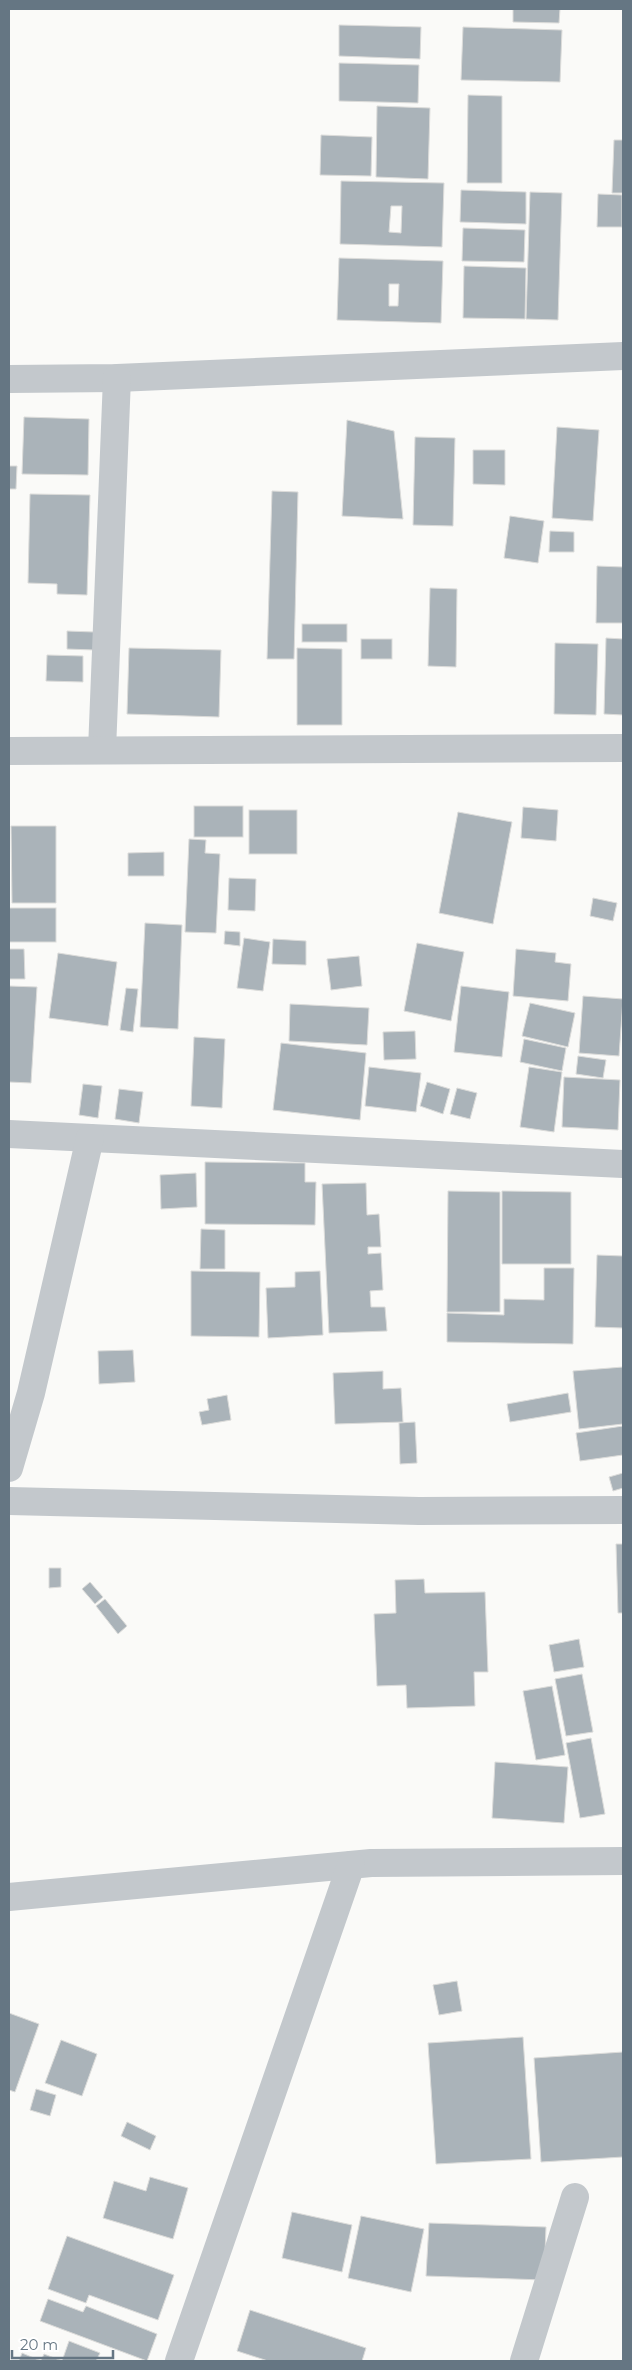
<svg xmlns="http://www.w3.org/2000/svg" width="632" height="2370" font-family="Montserrat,sans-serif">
<rect width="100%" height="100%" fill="#fafaf8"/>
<g fill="#aab3b9" stroke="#dcdcda" fill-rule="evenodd">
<polygon points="513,9 560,9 559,23 513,22"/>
<polygon points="339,25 421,27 420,59 339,56"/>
<polygon points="463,27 562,30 560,82 461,80"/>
<polygon points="339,63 419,65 418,103 339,101"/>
<polygon points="468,95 502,96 502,183 467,183"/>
<polygon points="377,106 430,108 428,179 376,177"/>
<polygon points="321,135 372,137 371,176 320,175"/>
<polygon points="614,140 623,140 623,193 612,193"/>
<path d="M 341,181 L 444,183 L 442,247 L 340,244 ZM 391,206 L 402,206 L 401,233 L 389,232 Z"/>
<polygon points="461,190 526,192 526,224 460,222"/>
<polygon points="530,192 562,193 558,320 526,319"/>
<polygon points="598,194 622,195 622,227 597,227"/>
<polygon points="463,228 525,230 524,262 462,261"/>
<path d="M 339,258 L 443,261 L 441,323 L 337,320 ZM 389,284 L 399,284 L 398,306 L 389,306 Z"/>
<polygon points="464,266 526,268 525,319 463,318"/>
<polygon points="24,417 89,419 88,475 22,474"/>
<polygon points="347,420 394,431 403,519 342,516"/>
<polygon points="557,427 599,430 593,521 552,518"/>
<polygon points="415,437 455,438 453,526 413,525"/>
<polygon points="473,450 505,450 505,485 473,484"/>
<polygon points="9,466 17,466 16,489 9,489"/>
<polygon points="272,491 298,492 294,659 267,659"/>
<polygon points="30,494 90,495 87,595 57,594 57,584 28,583"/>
<polygon points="510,516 544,521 538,563 504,558"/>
<polygon points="550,531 574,532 574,552 549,552"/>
<polygon points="597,566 623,567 623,623 596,623"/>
<polygon points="430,588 457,589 456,667 428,666"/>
<rect x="302" y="624" width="45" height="18"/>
<polygon points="67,631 94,632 94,650 67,649"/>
<polygon points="606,638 623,639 623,715 604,714"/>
<rect x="361" y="639" width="31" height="20"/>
<polygon points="555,643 598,644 596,715 554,714"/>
<polygon points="129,648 221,650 219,717 127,714"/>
<polygon points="297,648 342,649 342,725 297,725"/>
<polygon points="47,655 83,656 83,682 46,681"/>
<rect x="194" y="806" width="49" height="31"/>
<polygon points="523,807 558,810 556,841 521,838"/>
<rect x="249" y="810" width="48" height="44"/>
<polygon points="458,812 512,822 493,924 439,913"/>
<polygon points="11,826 56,826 56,903 12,903"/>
<polygon points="189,839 206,840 205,853 220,854 216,933 185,932"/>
<polygon points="164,852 164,876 128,876 128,853"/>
<polygon points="229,878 256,879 255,911 228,910"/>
<polygon points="593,898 617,903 613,921 590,916"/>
<rect x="9" y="908" width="47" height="34"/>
<polygon points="145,923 182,925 178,1029 140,1027"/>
<polygon points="225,931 240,932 240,946 224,944"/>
<polygon points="244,938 270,942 263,991 237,988"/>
<polygon points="273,939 306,941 306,965 272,964"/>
<polygon points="417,943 464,952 451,1021 404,1011"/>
<polygon points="9,949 24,949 25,979 9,979"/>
<polygon points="516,949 556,953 555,962 571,964 568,1001 513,996"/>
<polygon points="58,953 117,962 108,1026 49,1018"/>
<polygon points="359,956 362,986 331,990 327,959"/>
<polygon points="9,986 37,987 31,1083 9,1082"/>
<polygon points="461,986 509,992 502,1057 454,1052"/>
<polygon points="126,988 138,989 133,1032 120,1030"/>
<polygon points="583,996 623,999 619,1056 579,1053"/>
<polygon points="530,1003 575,1013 568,1047 522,1036"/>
<polygon points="290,1004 369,1008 367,1045 289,1041"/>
<polygon points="415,1031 416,1059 384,1060 383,1032"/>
<polygon points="194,1037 225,1039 222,1108 191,1106"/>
<polygon points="524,1039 566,1048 562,1071 520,1062"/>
<polygon points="281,1043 366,1053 360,1120 273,1110"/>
<polygon points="578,1056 606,1060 603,1078 576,1074"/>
<polygon points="369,1067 421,1073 416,1112 365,1106"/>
<polygon points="529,1067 562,1072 554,1132 520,1127"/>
<polygon points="564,1077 620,1080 618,1130 562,1127"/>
<polygon points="427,1082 450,1089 443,1114 420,1106"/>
<polygon points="83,1084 102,1086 98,1118 79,1115"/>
<polygon points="457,1088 477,1093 470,1119 450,1114"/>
<polygon points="119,1089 143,1092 139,1123 115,1119"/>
<polygon points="205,1162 305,1163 305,1182 316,1182 315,1225 205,1224"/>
<polygon points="196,1173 197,1207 161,1209 160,1175"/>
<polygon points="366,1183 367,1215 379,1214 381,1247 368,1247 368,1254 381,1253 383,1290 370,1291 371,1307 385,1307 387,1331 329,1333 322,1184"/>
<polygon points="448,1191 500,1192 500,1312 447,1312"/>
<polygon points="502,1191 571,1192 571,1264 502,1264"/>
<polygon points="201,1229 225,1230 225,1269 200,1269"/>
<polygon points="597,1255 623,1256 623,1328 595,1327"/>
<polygon points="544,1268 574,1268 573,1344 447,1342 447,1313 504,1315 504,1299 544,1300"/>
<polygon points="191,1271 260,1272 259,1337 191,1336"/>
<polygon points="320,1271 323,1335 268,1338 266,1288 295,1287 295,1272"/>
<polygon points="133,1350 135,1382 99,1384 98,1351"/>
<polygon points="623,1367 623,1424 579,1429 573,1371"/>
<polygon points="383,1371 383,1389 401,1388 403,1422 335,1424 333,1373"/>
<polygon points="568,1393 571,1412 510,1422 507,1404"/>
<polygon points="227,1395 231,1420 202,1425 199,1412 209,1410 207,1399"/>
<polygon points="415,1422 417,1463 400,1464 399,1423"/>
<polygon points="623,1426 623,1455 580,1461 576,1433"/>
<polygon points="623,1473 623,1488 613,1491 609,1477"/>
<polygon points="616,1544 623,1544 623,1613 618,1613"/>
<polygon points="49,1568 61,1568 61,1587 49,1588"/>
<polygon points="424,1579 425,1593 485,1592 488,1672 474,1672 475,1706 407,1708 406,1685 377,1686 374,1614 396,1613 395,1580"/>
<polygon points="90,1582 103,1597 95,1604 82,1589"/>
<polygon points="105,1599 127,1626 118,1634 96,1606"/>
<polygon points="579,1639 584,1667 554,1672 549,1645"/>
<polygon points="582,1674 593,1732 566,1736 555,1679"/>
<polygon points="552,1686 565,1755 536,1760 523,1691"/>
<polygon points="591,1738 605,1814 580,1818 566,1743"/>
<polygon points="495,1762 568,1767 564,1823 492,1818"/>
<polygon points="457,1981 462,2011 439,2015 433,1985"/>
<polygon points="9,2013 39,2024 15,2092 9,2090"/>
<polygon points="523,2037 531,2159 436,2164 428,2043"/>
<polygon points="61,2040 97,2054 82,2096 45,2083"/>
<polygon points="623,2052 623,2157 541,2162 534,2058"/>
<polygon points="36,2089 56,2095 50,2116 30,2110"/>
<polygon points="127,2122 156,2136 150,2150 121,2136"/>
<polygon points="150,2177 188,2188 173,2239 103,2218 114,2181 146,2191"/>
<polygon points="292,2212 352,2225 342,2272 282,2258"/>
<polygon points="361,2216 424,2229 411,2292 348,2278"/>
<polygon points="429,2223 546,2227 544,2280 426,2276"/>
<polygon points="67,2236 174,2275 158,2320 89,2295 86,2303 48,2289"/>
<polygon points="48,2299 83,2312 86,2306 157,2334 147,2361 40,2321"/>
<polygon points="250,2310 366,2348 362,2361 268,2361 237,2351"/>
<polygon points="69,2341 100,2353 96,2361 19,2361 22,2353 41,2361 44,2354 62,2361"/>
</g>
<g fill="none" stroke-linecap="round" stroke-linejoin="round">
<g stroke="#c3c8cc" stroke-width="28">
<polyline points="9,379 117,378 623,356"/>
<polyline points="102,750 117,378"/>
<polyline points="9,751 623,748"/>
<polyline points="9,1134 623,1164"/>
<polyline points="9,1468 31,1393 90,1138"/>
<polyline points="9,1501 419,1511 623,1510"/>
<polyline points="9,1897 371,1863 623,1861"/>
<polyline points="179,2361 351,1865"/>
<polyline points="524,2361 575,2197"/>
</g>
</g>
<rect width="632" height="2370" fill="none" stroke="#657683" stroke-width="20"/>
<path d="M12 2350v8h101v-8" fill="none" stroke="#657683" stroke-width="2.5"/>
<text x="20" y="2350" font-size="15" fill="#657683" stroke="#ffffff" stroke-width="4" paint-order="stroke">20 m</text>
</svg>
